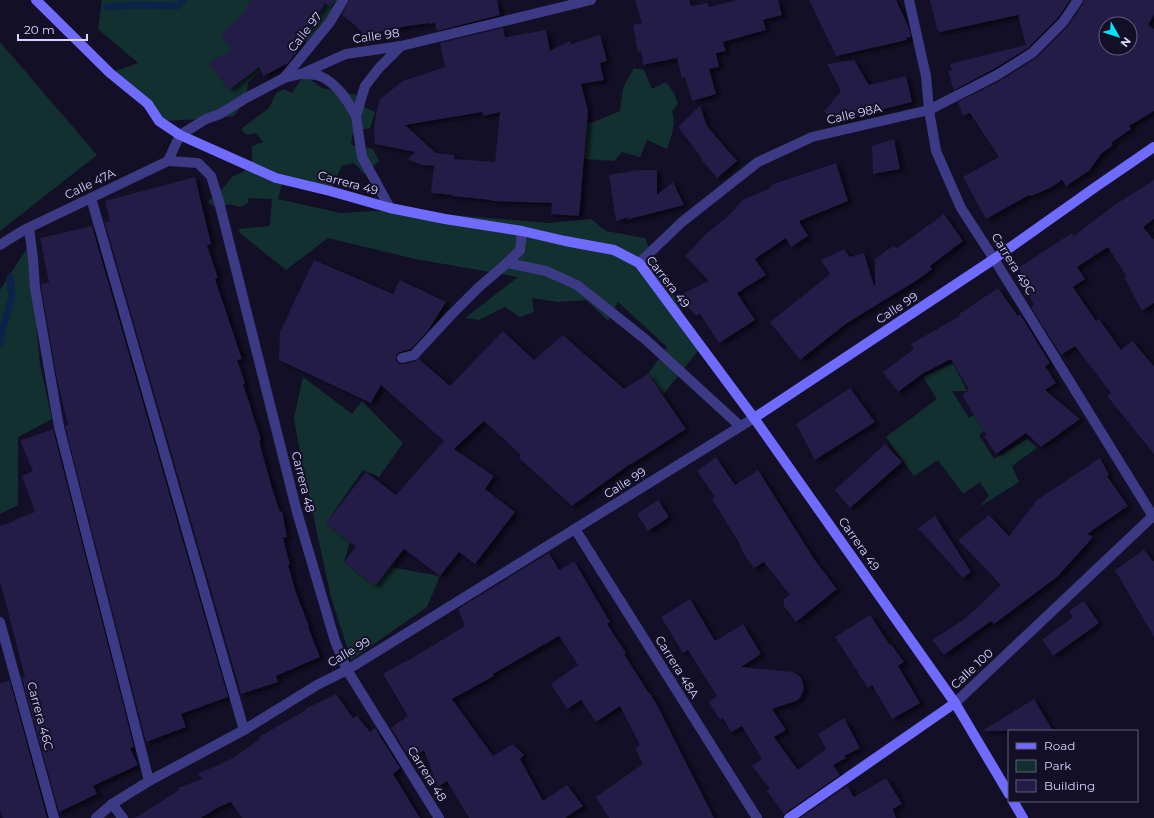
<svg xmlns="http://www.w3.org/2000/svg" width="1154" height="818" font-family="Montserrat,sans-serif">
<defs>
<filter id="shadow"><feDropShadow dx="4.5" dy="2.5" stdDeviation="2" flood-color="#0009"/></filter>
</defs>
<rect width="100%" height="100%" fill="#130f26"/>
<g fill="#12302f">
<polygon points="102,0 251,0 258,66 261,71 248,83 246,98 234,116 206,119 159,121 110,73 138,63 98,29"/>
<polygon points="327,0 349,0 341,14 324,22 307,42 298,41 295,35 310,28"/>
<polygon points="0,42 97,155 0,231"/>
<path d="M 634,68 L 644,70 L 652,89 L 666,82 L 674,93 L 678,104 L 672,111 C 677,122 671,138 667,149 L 647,140 L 640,157 L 622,152 L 614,161 L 584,159 L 586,139 L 562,114 L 591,123 L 620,111 L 623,88 Z"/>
<polygon points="304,75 322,88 366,97 364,107 375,112 370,128 355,131 352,136 351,145 373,149 379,161 364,174 354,163 342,166 330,191 284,175 278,199 340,213 392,210 549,223 591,219 606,231 645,238 657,265 701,347 663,395 648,374 667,347 618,302 608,321 586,300 558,302 532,298 534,312 520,317 505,307 479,320 465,318 518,277 415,259 328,238 286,270 241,234 238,229 270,226 272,199 248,198 248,203 241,207 229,204 219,209 208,202 223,188 232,177 252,167 252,146 263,142 256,133 246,135 241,129 269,108 276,93 284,89 292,93"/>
<polygon points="29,245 40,365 52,419 18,437 18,505 0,514 0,290"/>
<polygon points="953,363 967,391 952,391 969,418 996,401 1005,415 979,435 994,459 1027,439 1037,448 1012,466 1019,482 979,507 989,496 980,482 963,494 938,460 914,476 886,437 937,399 923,377"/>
<polygon points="303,377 352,414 362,401 403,443 379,477 363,470 326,523 350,542 344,562 375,586 390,567 440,576 427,607 351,660 331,597 302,464 294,418"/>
</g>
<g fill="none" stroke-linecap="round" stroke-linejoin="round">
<g stroke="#0c2248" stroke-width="7">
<polyline points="107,7 136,5 177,6 183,0"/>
<polyline points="0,343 3,328 12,296 10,277"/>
</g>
</g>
<g fill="#241b47" fill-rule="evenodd" filter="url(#shadow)">
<polygon points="251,0 335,0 331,7 325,3 310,28 296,35 301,47 288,63 264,76 259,67 229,90 209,63 232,49 221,35 243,14"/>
<polygon points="349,0 497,0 500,15 437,31 435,23 430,24 430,23 407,26 364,35 356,26 342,15"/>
<polygon points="635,0 689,0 691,6 708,3 709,7 737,0 778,0 782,15 763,20 766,30 723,42 726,51 716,53 719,67 709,69 716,94 692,101 685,77 682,78 677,58 643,65 641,51 638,52 633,25 642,23"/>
<polygon points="809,0 896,0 909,28 911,37 906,38 907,40 836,56"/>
<polygon points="930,0 1070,0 1058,18 1028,48 994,69 954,90 948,71 952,70 950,64 1026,45 1018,15 940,32 938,29 937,29"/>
<path d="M 1084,0 L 1154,0 L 1154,15 L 1148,25 L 1154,29 L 1154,111 L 1129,126 L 1131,129 L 1111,143 L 1113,145 L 1101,154 L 1089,171 L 1066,186 L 1062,180 L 1050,188 L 1031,196 L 1029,195 L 986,219 L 963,177 L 999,157 L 970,113 L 963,116 L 958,102 L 1000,81 L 1036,58 L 1068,26 L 1083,4 ZM 1106,24 L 1130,24 L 1130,48 L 1106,48 Z"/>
<path d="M 503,28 L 505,37 L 546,30 L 550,51 L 570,41 L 571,44 L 600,35 L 607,61 L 600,63 L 604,80 L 581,84 L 588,111 L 579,216 L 551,214 L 552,203 L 491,201 L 491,200 L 452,196 L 452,195 L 431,193 L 434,166 L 421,165 L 408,159 L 415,152 L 375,144 L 374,128 L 377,109 L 380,99 L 403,81 L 445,67 L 440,43 ZM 482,112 L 483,116 L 500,112 L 495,162 L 454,159 L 455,155 L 436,153 L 405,125 Z"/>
<polygon points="854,60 869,85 906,76 912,102 841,120 838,120 824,112 841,91 827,64"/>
<polygon points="700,106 707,126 737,161 717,178 700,158 701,157 678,127"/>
<polygon points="894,139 900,169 873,174 872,146"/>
<polygon points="836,163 848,201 799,221 808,236 791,247 786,238 755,259 766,275 737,293 755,320 719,343 700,314 696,316 678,296 709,281 685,256 707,233 725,219 743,200 770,188 773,184"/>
<polygon points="638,170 657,170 657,195 673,182 684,205 626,220 629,217 616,221 609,175"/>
<polygon points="195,177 211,244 207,245 218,278 215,279 242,359 237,360 245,383 243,384 261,440 259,441 271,485 280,512 282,511 287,537 283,538 290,565 288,565 296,593 309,626 308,627 320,657 276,676 278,682 241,694 105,223 110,221 105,201"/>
<polygon points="1154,180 1154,219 1143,227 1154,240 1154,303 1142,311 1125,279 1126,276 1108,247 1077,267 1085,279 1073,287 1096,321 1099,319 1121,350 1132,341 1154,366 1154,454 1107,396 1111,393 1075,346 1061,355 1031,307 1034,305 1017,275 1021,272 1018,268 1072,233 1074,236 1113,206"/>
<polygon points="944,214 963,241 930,266 932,269 919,279 847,323 800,360 770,322 830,274 821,260 844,249 850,257 864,253 874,286 875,285 875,259 893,246 897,248"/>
<polygon points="92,226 228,697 181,714 186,727 146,742 65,426 68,425 57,379 41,287 41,284 49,282 40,238"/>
<polygon points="314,260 393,294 400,280 446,302 427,332 411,349 400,352 397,354 396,359 397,362 400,364 404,364 416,361 419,359 450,386 503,331 534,360 563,335 624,389 648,374 686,429 630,465 630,464 572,506 519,458 521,455 484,421 454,449 494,476 485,489 515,512 475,564 459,552 440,576 404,549 375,586 344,562 356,547 326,523 366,472 396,495 444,441 445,442 381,385 371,403 279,360 280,332"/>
<polygon points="998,288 1018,316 1020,314 1050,363 1045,366 1056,383 1045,390 1080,419 1041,447 1026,433 996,454 984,436 986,435 962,395 969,390 951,359 922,374 898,392 883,372 914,349 911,344 960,316 959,314"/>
<polygon points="850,388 875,422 815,460 796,424"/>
<polygon points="53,429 134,747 130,748 138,765 93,786 97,794 59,812 22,678 25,677 0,581 0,526 15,521 14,520 35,512 22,476 33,471 20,441"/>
<polygon points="885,444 902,462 850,508 835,490"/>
<polygon points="716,457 735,485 758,470 814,559 837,589 796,622 784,606 784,599 790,595 764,562 754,568 747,559 740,547 741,546 712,499 715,497 697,471"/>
<polygon points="1100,458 1109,475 1107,476 1128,506 1087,534 1093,537 1057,577 994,624 991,621 944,655 932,640 966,618 1001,585 958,540 989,515 1009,536 1037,500"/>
<polygon points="658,500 669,517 648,531 637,514"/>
<polygon points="935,516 971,572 963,578 918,528"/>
<polygon points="1144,550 1154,562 1154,637 1115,570"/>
<polygon points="549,553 559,570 574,561 610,622 607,624 626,653 624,654 648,692 649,692 656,703 714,818 609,818 596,797 643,764 635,748 640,745 620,706 596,722 581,700 567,709 551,684 578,665 559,636 493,674 494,676 452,699 493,756 513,744 524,755 520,759 543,801 567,785 583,806 565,818 469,818 447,781 438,787 424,750 411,760 391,728 408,716 383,674 404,662 405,662 409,660 465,626 458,609"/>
<polygon points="690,599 715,641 743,624 761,654 741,667 793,672 798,675 802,679 804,689 800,698 796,701 772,709 786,730 774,737 798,770 826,749 818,734 844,718 860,748 844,756 846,758 833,765 840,775 784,814 767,791 770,789 752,766 762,759 742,726 731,732 723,718 720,720 709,702 717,696 688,650 683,653 661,617"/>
<polygon points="1084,601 1099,623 1053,656 1042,640 1073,617 1069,611"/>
<polygon points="870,615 890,645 891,644 904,662 898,666 920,703 892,719 872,685 868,688 835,637"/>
<polygon points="10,681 47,818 3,818 0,811 0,683"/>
<polygon points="336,694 353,718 357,716 370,732 375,728 400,768 393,774 420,818 242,818 231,802 217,808 201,818 135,818 179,790 178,788 202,779 198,773 217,766 233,758 260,739 259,737 306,710 305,709"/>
<polygon points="1034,699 1053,731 982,731"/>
<polygon points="886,778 902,804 893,809 896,818 800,818 847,786 854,797"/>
</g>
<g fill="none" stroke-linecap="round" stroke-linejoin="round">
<g stroke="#3d3a85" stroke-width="10">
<polyline points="507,263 546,271 577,285 645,339 740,426"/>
<polyline points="402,358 414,355 452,314 479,287 507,263 520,250 522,231"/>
</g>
<g stroke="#3d3a85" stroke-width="10">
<polyline points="909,0 926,76 929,110 936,151 961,208 994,259 1154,518"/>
<path d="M 301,74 C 307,74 315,74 320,76 C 338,84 347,100 356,116"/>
<polyline points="284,78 330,22 343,0"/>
<polyline points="168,161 198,163 211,176 219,202 297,512 335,641 347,670 439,818"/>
<polyline points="91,198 244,730"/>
<polyline points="390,208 362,157 356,116 365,86 379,68 401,46"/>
<polyline points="29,228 33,258 35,288 59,427 149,781"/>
<polyline points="0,245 24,230 168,161 180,135 206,119 220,114 246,98 284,78 301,74 346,54 401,46 591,0"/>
<polyline points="639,263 682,222 758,162 812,137 929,110 997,75 1032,53 1063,22 1078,0"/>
<polyline points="575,529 757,818"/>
<polyline points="0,622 54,818"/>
<polyline points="955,703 1154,515"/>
<polyline points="112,804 123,818"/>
<polyline points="96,818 112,804 149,781 244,730 317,685 347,670 754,418"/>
</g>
<g stroke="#6f6bff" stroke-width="10">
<polyline points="36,0 110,73 148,104 159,121 180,135 276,178 330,191 390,208 445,219 522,231 565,241 614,250 639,263 754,418 955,703 1009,794"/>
<polyline points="754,418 994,259 1097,186 1154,147"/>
<polyline points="1013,801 1023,818"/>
<polyline points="789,818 955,703"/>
</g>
</g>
<g text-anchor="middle" stroke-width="4" stroke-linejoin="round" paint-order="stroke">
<g font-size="12" fill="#d9d4ff" stroke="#130f26">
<text transform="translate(305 32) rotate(-52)" y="4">Calle 97</text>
<text transform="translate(376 36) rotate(-8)" y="4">Calle 98</text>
<text transform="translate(854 114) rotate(-13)" y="4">Calle 98A</text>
<text transform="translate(348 183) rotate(15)" y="4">Carrera 49</text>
<text transform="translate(90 184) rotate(-26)" y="4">Calle 47A</text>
<text transform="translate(1013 264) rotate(58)" y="4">Carrera 49C</text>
<text transform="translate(668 282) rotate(52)" y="4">Carrera 49</text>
<text transform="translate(897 308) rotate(-33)" y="4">Calle 99</text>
<text transform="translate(303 482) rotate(76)" y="4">Carrera 48</text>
<text transform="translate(625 483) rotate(-32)" y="4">Calle 99</text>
<text transform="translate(859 544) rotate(55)" y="4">Carrera 49</text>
<text transform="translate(349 652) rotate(-30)" y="4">Calle 99</text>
<text transform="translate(677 667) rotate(58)" y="4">Carrera 48A</text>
<text transform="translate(972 669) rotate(-43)" y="4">Calle 100</text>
<text transform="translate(40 716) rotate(75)" y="4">Carrera 46C</text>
<text transform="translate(427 774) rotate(58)" y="4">Carrera 48</text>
</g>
</g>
<rect x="1008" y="730" width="130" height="72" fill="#130f26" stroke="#625e7d"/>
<rect x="1016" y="743" width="20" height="6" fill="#6f6bff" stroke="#625e7d"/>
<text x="1044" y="750" font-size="12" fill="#d9d4ff">Road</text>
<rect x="1016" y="760" width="20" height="12" fill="#12302f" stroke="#625e7d"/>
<text x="1044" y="770" font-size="12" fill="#d9d4ff">Park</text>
<rect x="1016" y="780" width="20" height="12" fill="#241b47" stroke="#625e7d"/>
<text x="1044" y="790" font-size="12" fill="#d9d4ff">Building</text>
<g transform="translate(1118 36) rotate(129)"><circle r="19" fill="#130f26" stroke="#625e7d"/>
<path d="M0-3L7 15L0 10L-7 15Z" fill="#00e5ff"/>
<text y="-6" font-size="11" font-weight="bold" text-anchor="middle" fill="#d9d4ff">N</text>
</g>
<path d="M18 34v6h69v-6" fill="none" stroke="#d9d4ff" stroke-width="2"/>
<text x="24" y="34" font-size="12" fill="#d9d4ff" stroke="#130f26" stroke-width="3" paint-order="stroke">20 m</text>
</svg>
